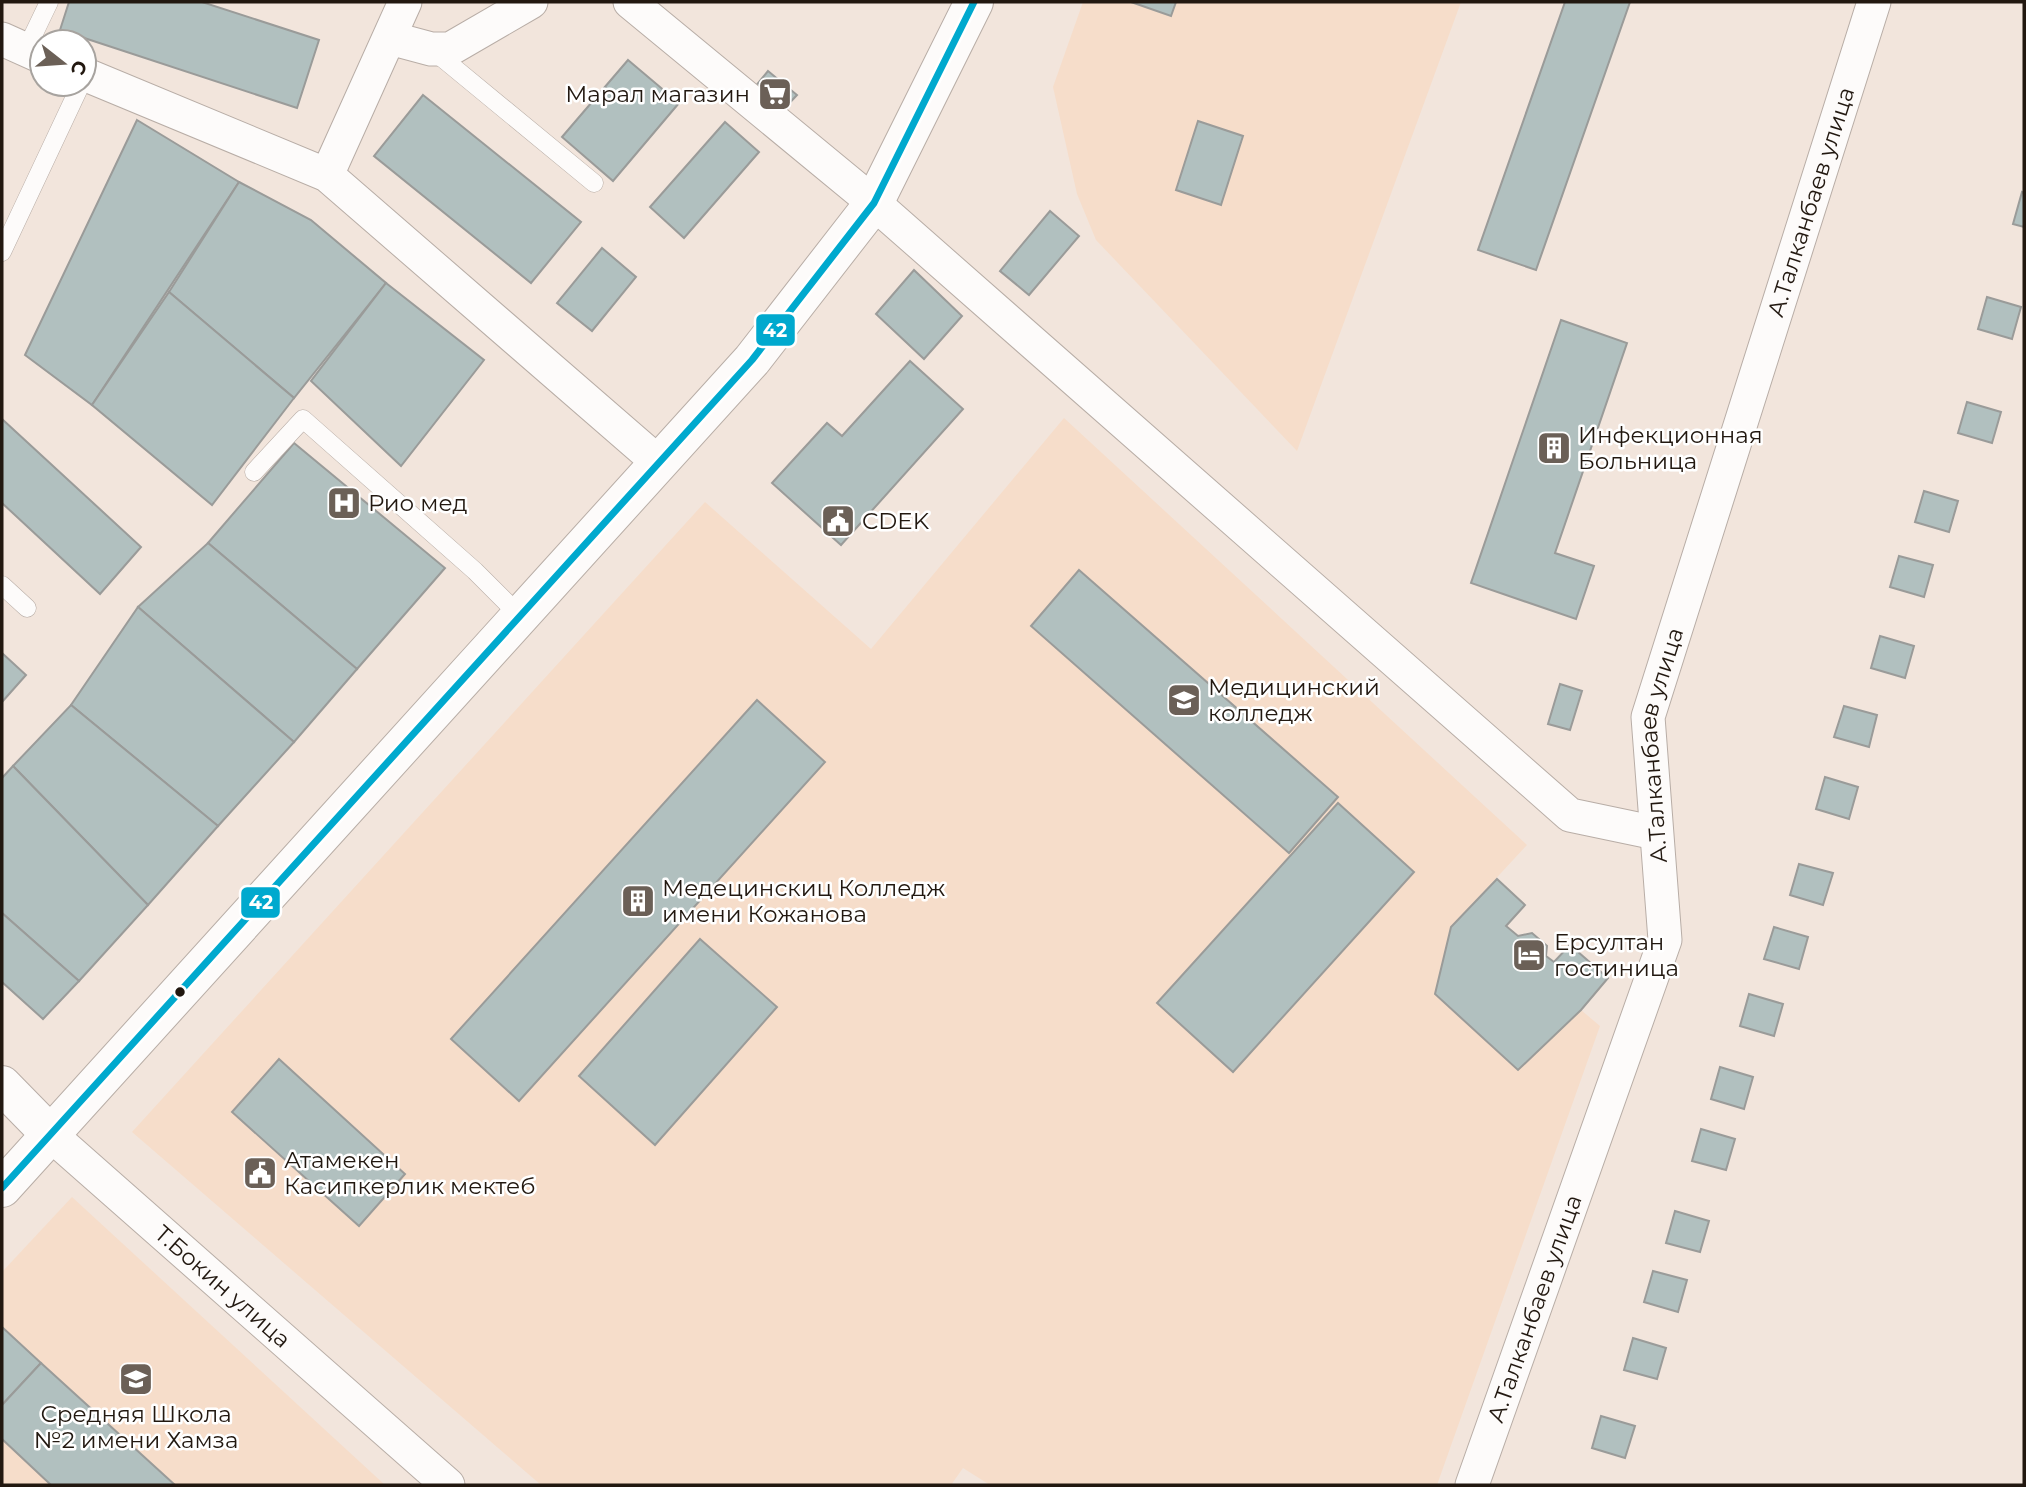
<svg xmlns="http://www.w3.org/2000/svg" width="2026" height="1487" font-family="Montserrat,sans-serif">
<rect width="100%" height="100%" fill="#f2e5dc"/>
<g fill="#f6ddca">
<polygon points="1083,2 1461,2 1297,451 1096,240 1077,194 1053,87"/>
<polygon points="1064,418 1527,845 1451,927 1435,994 1518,1069 1581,1010 1600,1026 1437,1485 990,1485 963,1468 951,1485 541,1485 132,1132 705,502 871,649"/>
<polygon points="72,1197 385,1485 2,1485 2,1272"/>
</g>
<g fill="#b1c0bf" stroke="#9a9b99" stroke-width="2">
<polygon points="69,2 202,2 319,40 297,108 60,30"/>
<polygon points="1131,2 1176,2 1171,16"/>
<polygon points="1565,2 1630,2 1536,270 1478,250"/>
<polygon points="628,60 679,103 613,181 562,137"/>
<polygon points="768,71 797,95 781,112 755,87"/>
<polygon points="423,95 581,222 531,283 374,156"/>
<polygon points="137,120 239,182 92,405 25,355"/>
<polygon points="1198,121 1243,136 1221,205 1176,190"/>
<polygon points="725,122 759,152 684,238 650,207"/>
<polygon points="239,182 311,220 386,283 294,398 169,292"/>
<polygon points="2022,192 2024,193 2024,227 2013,224"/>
<polygon points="1050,211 1079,236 1029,295 1000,271"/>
<polygon points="602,248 636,277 592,331 557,303"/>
<polygon points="914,270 962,316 924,359 876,314"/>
<polygon points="386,283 484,360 401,466 311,381"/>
<polygon points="169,292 294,398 212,505 92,405"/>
<polygon points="1987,297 2021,307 2012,339 1978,329"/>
<polygon points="1561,320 1627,343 1555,553 1594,566 1576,619 1471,583"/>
<polygon points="910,361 963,409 841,545 772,483 827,423 842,436"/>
<polygon points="1967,402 2001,412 1992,443 1958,433"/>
<polygon points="2,419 141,547 100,594 2,503"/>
<polygon points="294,443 445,568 357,669 208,543"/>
<polygon points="1924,491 1958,501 1949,532 1915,522"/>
<polygon points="208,543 357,669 294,742 138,607"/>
<polygon points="1899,556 1933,565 1924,597 1890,587"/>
<polygon points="1079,570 1338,797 1289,853 1031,626"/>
<polygon points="138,607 294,742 218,826 71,705"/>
<polygon points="1880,636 1914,646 1905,678 1871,668"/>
<polygon points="2,653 26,675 2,702"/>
<polygon points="1560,684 1582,691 1570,730 1548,724"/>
<polygon points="757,700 825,762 519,1101 451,1039"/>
<polygon points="71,705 218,826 148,905 13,766"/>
<polygon points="1844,706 1877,715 1869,747 1834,737"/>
<polygon points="13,766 148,905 79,981 2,913 2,778"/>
<polygon points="1825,777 1858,787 1849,819 1816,809"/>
<polygon points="1338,803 1414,872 1233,1072 1157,1003"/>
<polygon points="1799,864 1833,873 1823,905 1790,895"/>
<polygon points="1497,879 1525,905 1506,926 1518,936 1532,933 1547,946 1546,956 1554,962 1570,945 1608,978 1581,1010 1518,1070 1435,994 1451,927"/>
<polygon points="2,913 79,981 43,1019 2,982"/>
<polygon points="1774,927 1808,937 1799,969 1764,959"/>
<polygon points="700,939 777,1007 655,1145 579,1076"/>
<polygon points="1749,994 1783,1004 1774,1036 1740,1026"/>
<polygon points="279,1059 405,1174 359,1226 232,1112"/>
<polygon points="1720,1067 1753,1077 1744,1109 1711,1099"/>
<polygon points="1701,1129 1735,1139 1726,1170 1692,1161"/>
<polygon points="1675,1211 1709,1221 1700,1252 1666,1243"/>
<polygon points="1653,1271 1687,1280 1678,1312 1644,1302"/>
<polygon points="2,1327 41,1363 2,1405"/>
<polygon points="1633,1338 1666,1348 1657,1379 1624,1370"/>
<polygon points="41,1363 175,1485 51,1485 2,1439 2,1405"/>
<polygon points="1601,1416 1635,1426 1625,1458 1592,1448"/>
</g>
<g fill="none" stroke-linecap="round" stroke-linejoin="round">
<g stroke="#b8ada6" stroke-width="19">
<g id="service">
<polyline points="26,50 49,2"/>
<polyline points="435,52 594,183"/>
<polyline points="2,252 81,84"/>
<polyline points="254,472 303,419 475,571 520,616"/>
<polyline points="2,585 27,608"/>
</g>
</g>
<g stroke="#b8ada6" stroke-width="35">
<g id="minor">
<polyline points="630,2 874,203 1570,815 1656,833"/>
<polyline points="390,38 431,49 450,49 531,2"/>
<polyline points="2,39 42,57"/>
<polyline points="84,74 327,175 659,463"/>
<polyline points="327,175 405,2"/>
<path id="s1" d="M 51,1135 L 448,1485"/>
<path id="s2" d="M 1472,1485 L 1665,940 L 1648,717 L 1874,2"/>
</g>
</g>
<g stroke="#b8ada6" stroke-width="40">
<g id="primary">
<polyline points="2,1085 51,1135"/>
<polyline points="2,1188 752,360 874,203 974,2"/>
</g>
</g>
<use href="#service" stroke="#fdfbfa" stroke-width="18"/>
<use href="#minor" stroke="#fdfbfa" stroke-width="33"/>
<use href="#primary" stroke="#fdfbfa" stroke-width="38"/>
<g stroke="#fff" stroke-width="12">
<polyline id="bus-1" points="2,1188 752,360 874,203 974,2"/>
</g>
<use href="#bus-1" stroke="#00a9ce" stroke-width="7"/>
</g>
<defs>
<g id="supermarket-square" transform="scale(1.75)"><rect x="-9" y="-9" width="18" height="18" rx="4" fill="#6b6057" stroke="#fff"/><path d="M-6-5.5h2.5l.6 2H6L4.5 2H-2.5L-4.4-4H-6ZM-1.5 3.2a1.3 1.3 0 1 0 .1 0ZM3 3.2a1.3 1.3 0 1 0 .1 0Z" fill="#fff"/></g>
<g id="building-square" transform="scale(1.75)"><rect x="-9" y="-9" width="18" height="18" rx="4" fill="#6b6057" stroke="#fff"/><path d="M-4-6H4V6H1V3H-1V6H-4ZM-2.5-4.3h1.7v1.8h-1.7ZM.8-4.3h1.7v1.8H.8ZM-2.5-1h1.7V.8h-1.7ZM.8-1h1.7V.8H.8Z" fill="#fff"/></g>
<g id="hospital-square" transform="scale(1.75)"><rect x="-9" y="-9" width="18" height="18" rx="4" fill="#6b6057" stroke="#fff"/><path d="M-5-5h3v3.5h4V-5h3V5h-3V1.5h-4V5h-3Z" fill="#fff"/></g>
<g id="civic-square" transform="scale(1.75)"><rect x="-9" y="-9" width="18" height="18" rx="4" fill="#6b6057" stroke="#fff"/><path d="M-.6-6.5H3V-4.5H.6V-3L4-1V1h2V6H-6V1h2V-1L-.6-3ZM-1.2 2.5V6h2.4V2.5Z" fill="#fff"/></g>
<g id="university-square" transform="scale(1.75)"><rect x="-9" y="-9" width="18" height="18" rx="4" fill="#6b6057" stroke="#fff"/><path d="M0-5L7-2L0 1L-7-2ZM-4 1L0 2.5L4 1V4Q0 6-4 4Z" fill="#fff"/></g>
<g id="hotel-square" transform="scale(1.75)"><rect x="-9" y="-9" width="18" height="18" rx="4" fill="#6b6057" stroke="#fff"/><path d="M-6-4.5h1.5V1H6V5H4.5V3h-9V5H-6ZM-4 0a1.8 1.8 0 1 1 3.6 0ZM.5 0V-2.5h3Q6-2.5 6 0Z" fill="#fff"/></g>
<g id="school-square" transform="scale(1.75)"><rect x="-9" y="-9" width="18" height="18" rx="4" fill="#6b6057" stroke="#fff"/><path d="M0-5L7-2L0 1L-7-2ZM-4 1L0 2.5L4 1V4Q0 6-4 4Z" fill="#fff"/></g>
</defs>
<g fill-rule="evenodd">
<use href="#supermarket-square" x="775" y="94"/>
<use href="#building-square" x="1554" y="448"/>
<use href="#hospital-square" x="344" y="503"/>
<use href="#civic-square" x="838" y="521"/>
<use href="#university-square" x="1184" y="700"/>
<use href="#building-square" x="638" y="901"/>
<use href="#hotel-square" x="1529" y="955"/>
<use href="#civic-square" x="260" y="1173"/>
<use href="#school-square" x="136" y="1379"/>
</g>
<circle fill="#221810" stroke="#fff" stroke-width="2.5" cx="180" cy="992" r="6"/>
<g text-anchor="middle" stroke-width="5" stroke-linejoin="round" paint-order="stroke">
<g font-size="23" fill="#221810" stroke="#fff" text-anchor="start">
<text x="750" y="102" text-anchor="end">Марал магазин</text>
<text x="1578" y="443">Инфекционная<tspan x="1578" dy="26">Больница</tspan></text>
<text x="368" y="511">Рио мед</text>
<text x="862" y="529">CDEK</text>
<text x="1208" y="695">Медицинский<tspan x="1208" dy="26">колледж</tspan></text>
<text x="662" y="896">Медецинскиц Колледж<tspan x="662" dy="26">имени Кожанова</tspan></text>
<text x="1554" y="950">Ерсултан<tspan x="1554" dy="26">гостиница</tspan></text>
<text x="284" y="1168">Атамекен<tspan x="284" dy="26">Касипкерлик мектеб</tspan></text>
<text x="136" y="1422" text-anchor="middle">Средняя Школа<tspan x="136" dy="26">№2 имени Хамза</tspan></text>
</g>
<g font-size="23" fill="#221810" stroke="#fff">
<text dy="8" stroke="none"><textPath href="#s2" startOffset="1342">А.Талканбаев улица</textPath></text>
<text dy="8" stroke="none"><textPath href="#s2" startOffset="775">А.Талканбаев улица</textPath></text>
<text dy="8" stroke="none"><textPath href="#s1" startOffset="229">Т.Бокин улица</textPath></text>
<text dy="8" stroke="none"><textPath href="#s2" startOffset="187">А.Талканбаев улица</textPath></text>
</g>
</g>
<g stroke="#fff" stroke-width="2.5">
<rect x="755" y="313" width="41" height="34" rx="7" fill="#00a9ce"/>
<rect x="240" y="886" width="41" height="33" rx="7" fill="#00a9ce"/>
</g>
<g font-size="19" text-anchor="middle" font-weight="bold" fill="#fff">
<text x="775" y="337">42</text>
<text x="261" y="909">42</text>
</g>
<rect width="2026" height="1487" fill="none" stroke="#221810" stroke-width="7"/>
<g transform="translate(63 63) rotate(107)"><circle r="33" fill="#ffffff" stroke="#a7a39f" stroke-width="2"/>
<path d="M0-5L12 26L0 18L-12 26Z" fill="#6b6057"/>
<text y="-10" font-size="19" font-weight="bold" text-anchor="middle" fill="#221810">С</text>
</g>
</svg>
